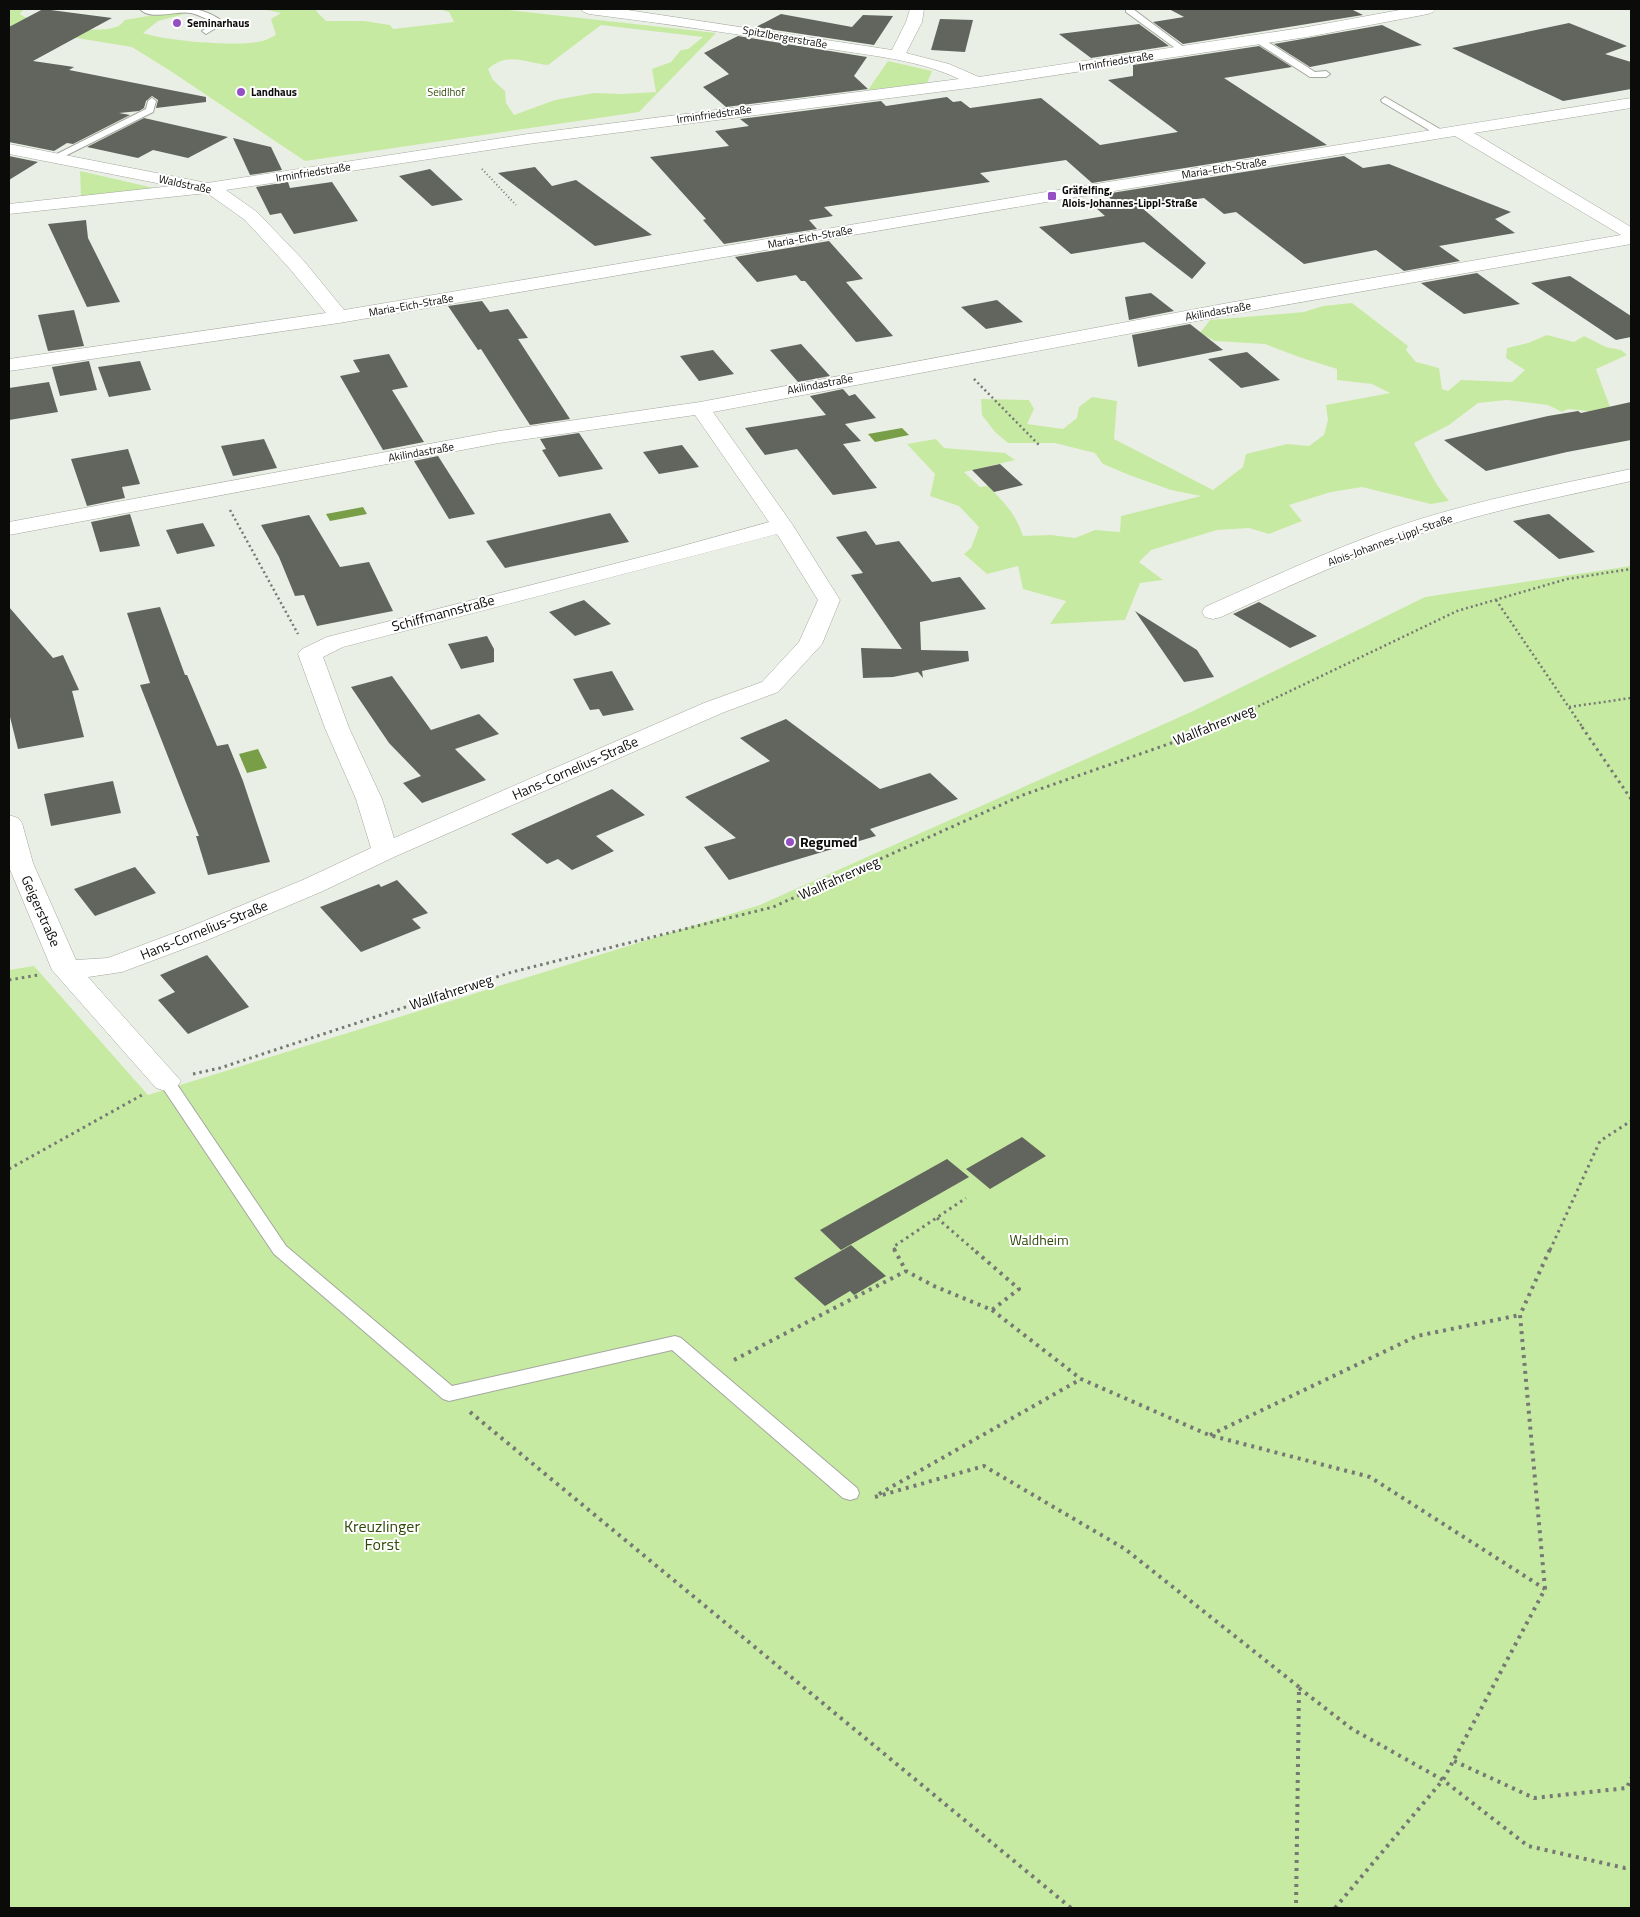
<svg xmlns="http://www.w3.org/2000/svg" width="1640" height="1917" font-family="'Titillium Web',sans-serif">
<rect width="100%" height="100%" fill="#eaefe5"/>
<g fill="#c7eaa2" fill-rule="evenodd">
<path d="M 11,9 L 24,9 L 20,14 C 33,25 99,34 116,27 C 120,26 122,23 125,20 L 177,11 L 188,13 L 158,21 L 143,33 C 165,41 239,47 262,41 C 267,40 271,37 276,35 L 271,19 L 281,13 L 262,9 L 319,9 L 316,11 L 326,21 L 364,21 L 390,25 L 393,29 L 454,22 L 449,12 L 439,9 L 498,9 L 716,33 L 639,112 L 305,161 L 169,70 L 132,47 L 9,27 L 9,10 ZM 601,25 L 703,37 L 688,49 L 681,50 L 671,62 L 652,69 L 656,92 L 622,94 L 594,93 L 555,100 L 514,115 L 506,103 L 505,91 L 493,80 L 488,69 C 509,51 525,63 548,65 Z"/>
<polygon points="888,61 932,71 927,83 868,90"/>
<polygon points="80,171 154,188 154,189 81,197"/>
<path d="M 1352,303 L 1408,346 L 1406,350 L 1416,362 L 1439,368 L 1442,389 L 1448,391 L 1461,380 L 1512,382 L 1525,370 L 1506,358 L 1507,348 L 1528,343 L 1547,335 L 1574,342 L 1584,336 L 1606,347 L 1621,350 L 1627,355 L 1596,369 L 1610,407 L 1597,412 L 1568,409 L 1562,412 L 1548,405 L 1507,400 L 1478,403 L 1449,425 L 1414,443 C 1425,463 1434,483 1449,501 L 1431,504 L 1362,487 L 1331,492 L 1289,505 L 1302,521 L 1269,534 L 1249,528 L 1217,530 L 1151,550 L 1139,562 L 1163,580 L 1140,583 L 1125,620 L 1050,624 L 1066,601 L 1023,589 L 1018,566 L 987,574 L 964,554 L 971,548 L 979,527 L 959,506 L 930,496 L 935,474 L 907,444 L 936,439 L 944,448 L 1005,453 L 1015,460 L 964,472 L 980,487 L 988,486 C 1004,502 1016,514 1023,536 L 1051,535 L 1075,538 L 1095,530 L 1120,532 L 1121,516 L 1201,496 L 1171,490 L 1129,475 L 1103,464 L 1095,453 L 1055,443 L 1008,443 L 995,432 L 982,415 L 981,399 L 1029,400 L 1034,409 L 1027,424 L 1063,429 L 1077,418 L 1079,407 L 1092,397 L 1117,401 L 1114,439 L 1213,490 L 1243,467 L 1246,454 L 1287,444 L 1309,446 L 1324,435 L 1328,420 L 1326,405 L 1390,393 L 1372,384 L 1337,380 L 1337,369 L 1299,357 L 1265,344 L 1215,341 L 1200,333 L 1210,320 L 1304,312 L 1323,306 Z"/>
<polygon points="1631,566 1631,1908 9,1908 9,970 34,966 148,1095 760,905 1191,712 1425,597"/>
</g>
<g fill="#789f47">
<polygon points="902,428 909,435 875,442 868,434"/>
<polygon points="363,507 367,514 330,521 326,514"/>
<polygon points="258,749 267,768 247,773 239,754"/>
</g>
<g fill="#61655d">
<polygon points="43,9 112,18 33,61 74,67 69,70 206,97 206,102 156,108 158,100 152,96 146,101 144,108 139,111 119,113 130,115 73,144 67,143 54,151 9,142 9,27"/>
<polygon points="1169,9 1351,9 1363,15 1183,44 1153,22 1184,17"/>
<polygon points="781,14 852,27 863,15 893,16 874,45 756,27"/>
<polygon points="940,19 973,20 965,52 931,50"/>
<polygon points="1569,23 1627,46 1605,54 1631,62 1631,89 1563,101 1452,48"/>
<polygon points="1139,24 1169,46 1091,58 1059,34"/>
<polygon points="1382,25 1422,45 1310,67 1274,44"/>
<polygon points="738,36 867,57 854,76 868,89 726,107 703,87 729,74 704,53"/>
<polygon points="1259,46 1292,67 1224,78 1327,145 1092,183 1066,160 980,173 990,182 824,207 833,216 809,220 817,229 724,244 703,220 706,219 650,157 729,146 715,131 749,126 740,119 881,101 886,106 947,97 953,102 961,101 970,108 1041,98 1100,145 1178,132 1108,80 1133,76 1133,65"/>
<polygon points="144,118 228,137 188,158 153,150 138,158 87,147"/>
<polygon points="233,138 271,147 282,170 250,175"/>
<polygon points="9,156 38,162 9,180"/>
<polygon points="1344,156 1363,168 1389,164 1511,212 1495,219 1515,233 1439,246 1460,261 1404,271 1376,250 1304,264 1236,212 1224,214 1204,198 1141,207 1206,263 1192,279 1144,242 1071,254 1039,227 1105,216 1096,208 1118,205 1105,194"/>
<polygon points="535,167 552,186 576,180 652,235 595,246 498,173"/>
<polygon points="430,169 463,200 432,206 399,176"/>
<polygon points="288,182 290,188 332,182 358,221 294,234 281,213 270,215 256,187"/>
<polygon points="86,220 88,238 120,302 87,307 48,224"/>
<polygon points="829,241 863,279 846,282 893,336 856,342 805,281 801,281 796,275 757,282 735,257"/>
<polygon points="1477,273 1520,304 1464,314 1421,283"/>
<polygon points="1570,276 1631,316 1631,337 1616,340 1531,283"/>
<polygon points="1151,293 1174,311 1129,320 1125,297"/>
<polygon points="997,300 1023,322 986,329 961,307"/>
<polygon points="482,301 490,312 508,309 528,338 518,339 570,419 530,425 481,349 478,350 448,306"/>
<polygon points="74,310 84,346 48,351 38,315"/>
<polygon points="1190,324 1223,350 1138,367 1132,335"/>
<polygon points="801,344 830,376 798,382 770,350"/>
<polygon points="713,350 734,374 699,381 680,356"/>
<polygon points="1247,352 1280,380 1241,388 1208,359"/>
<polygon points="389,354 408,387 392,390 424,442 383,450 340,376 360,372 353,360"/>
<polygon points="89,361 97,390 60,396 52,367"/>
<polygon points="140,361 151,390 109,397 98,367"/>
<polygon points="49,382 58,412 9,420 9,388"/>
<polygon points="843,389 849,396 855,394 876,418 845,424 861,441 843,444 877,488 833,495 797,449 765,455 745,428 826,415 810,396"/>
<polygon points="1631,402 1631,440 1567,452 1486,471 1444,440 1548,416 1578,411 1581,413"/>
<polygon points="579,433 603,469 559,477 542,450 546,449 540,439"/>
<polygon points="264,439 277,468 233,476 221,446"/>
<polygon points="682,445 699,467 659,474 643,452"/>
<polygon points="128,449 140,484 122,487 125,498 87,506 71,459"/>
<polygon points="438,456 475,514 449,519 414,461"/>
<polygon points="1000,464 1023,485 994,492 972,470"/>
<polygon points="610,513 629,542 505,568 486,541"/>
<polygon points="130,514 140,546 100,552 91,522"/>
<polygon points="1549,514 1595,552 1559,559 1513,521"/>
<polygon points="309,515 340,567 369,562 393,611 317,626 304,595 295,596 279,557 261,525"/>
<polygon points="203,523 215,546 177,554 166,530"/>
<polygon points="866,531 876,545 899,541 932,582 960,577 986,609 920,622 921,650 968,651 969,661 922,671 923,678 918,672 893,677 863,678 861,648 902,649 851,575 863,573 836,537"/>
<polygon points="584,600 611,624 575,636 549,612"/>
<polygon points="1259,602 1317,636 1290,648 1233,614"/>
<polygon points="9,607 53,658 63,655 79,690 72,691 84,737 18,749 9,713"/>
<polygon points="160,607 185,675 187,675 217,746 228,744 243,781 270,862 208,875 196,836 199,836 140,685 150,683 127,613"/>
<polygon points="1135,611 1197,650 1214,677 1184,682"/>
<polygon points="487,636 494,649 494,662 461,669 448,644"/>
<polygon points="612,671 634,710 603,716 599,709 590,710 573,679"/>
<polygon points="392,676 431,730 479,714 499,734 455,749 486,780 422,803 403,783 421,776 389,743 351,687"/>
<polygon points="786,719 880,789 930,773 958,799 870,829 876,836 729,880 704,847 736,838 685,797 770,761 740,738"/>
<polygon points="113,781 121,813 51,826 44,794"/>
<polygon points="612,789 645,815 596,836 614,851 572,870 558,859 547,864 511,834"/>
<polygon points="135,867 156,893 95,916 74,889"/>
<polygon points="397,880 428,913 412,919 421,928 361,952 320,907 379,884 381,887"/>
<polygon points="207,955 249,1007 188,1034 158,1000 175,992 160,975"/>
<polygon points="1022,1137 1046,1156 990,1189 966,1169"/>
<polygon points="947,1159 969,1177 841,1250 820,1230"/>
<polygon points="851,1245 886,1276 854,1295 850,1291 825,1306 794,1278"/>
</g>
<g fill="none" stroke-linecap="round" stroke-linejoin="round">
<g stroke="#a3a79e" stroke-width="2">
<g id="service">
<path d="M 140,9 C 166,7 203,3 224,23 L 206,34 L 202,31 L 214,23 C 207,19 199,15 191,13 C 177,10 150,21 140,9 Z"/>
<polygon points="1126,9 1133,9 1189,51 1182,53 1126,12"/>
<polygon points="1254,37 1260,37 1315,72 1326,71 1330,74 1326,77 1310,77 1254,41"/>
<polygon points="1385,97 1445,132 1447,134 1445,136 1439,136 1382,102 1381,100"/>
<polygon points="152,98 156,101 153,112 57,160 54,161 49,158 146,109 148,101"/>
<polygon points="166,1076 172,1077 286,1246 452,1386 675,1336 681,1338 857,1488 859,1493 857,1498 850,1500 843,1498 672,1350 449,1401 443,1399 274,1254 158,1081 160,1077"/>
</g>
</g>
<g stroke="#a3a79e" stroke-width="1">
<g id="minor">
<path d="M 581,9 L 621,9 L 892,50 L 906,22 L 910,9 L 924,9 L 922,22 L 906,53 L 949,64 L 979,77 L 1307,27 L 1405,9 L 1436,9 L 1433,12 L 1428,14 L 1307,37 L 977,87 L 528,144 L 226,190 L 257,212 L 304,261 L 344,310 L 1052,191 L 1631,98 L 1631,108 L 1474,133 L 1631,227 L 1631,244 L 1228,315 L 713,412 L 792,524 L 840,600 L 822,644 L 778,692 L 722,713 L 394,857 L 323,891 L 205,941 L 122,972 L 88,977 L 181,1081 L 176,1088 L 166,1091 L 156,1088 L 52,970 L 9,867 L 9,815 L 18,818 L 22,823 L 33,863 L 76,960 L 108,958 L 185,929 L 305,879 L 371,848 L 356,799 L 325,728 L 298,654 L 302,649 L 327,637 L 657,553 L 769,522 L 695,415 L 499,443 L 9,535 L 9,522 L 499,431 L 700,402 L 1228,303 L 1621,235 L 1455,136 L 1052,201 L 339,323 L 9,371 L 9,359 L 326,313 L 290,269 L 245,220 L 207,193 L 9,214 L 9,204 L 172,186 L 9,154 L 9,144 L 207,183 L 528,134 L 959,79 C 920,60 873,56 830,49 C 750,36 670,24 589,14 L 584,12 ZM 777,534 L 818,600 L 799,642 L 762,682 L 704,703 L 394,838 L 382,799 L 349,728 L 323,657 L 343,647 Z"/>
<path d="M 1631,469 L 1631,481 C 1566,496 1500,508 1435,529 C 1362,552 1291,585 1221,617 L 1213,619 L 1205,617 L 1202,612 L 1205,607 C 1275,576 1346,542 1420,519 C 1489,498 1560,484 1631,469 Z"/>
</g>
</g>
<polyline stroke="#767973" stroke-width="2" stroke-dasharray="1 2.5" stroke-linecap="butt" points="482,169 516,205"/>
<g stroke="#767973" stroke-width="2.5" stroke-dasharray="2 3" stroke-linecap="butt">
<polyline points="974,379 1040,446"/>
<polyline points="230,510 298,634"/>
<polyline points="1496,600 1583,728"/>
<polyline points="1569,707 1631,698"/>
<polyline points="1213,728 1457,611 1567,579 1631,569"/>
</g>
<g stroke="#767973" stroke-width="3" stroke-dasharray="2.5 4" stroke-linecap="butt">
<polyline points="1582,727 1631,799"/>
<polyline points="9,980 38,975"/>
<polyline points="193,1074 220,1068 512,972 773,907 1023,795 1217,727"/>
<polyline points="9,1169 142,1095"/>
<polyline points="937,1218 974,1250"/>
<polyline points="895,1250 893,1247 966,1198"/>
<polyline points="1550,1250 1600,1141 1631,1121"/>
</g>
<g stroke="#767973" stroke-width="4" stroke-dasharray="3 5" stroke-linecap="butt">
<polyline points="894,1249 906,1271 934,1286 992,1310 1019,1289 973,1249"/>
<polyline points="992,1310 1081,1379 1209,1435 1370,1477 1545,1589"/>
<polyline points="734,1360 906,1271"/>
<polyline points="470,1412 1071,1908"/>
<polyline points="1210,1435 1417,1336 1520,1315"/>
<polyline points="879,1494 1081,1379"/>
<polyline points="875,1497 984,1466 1125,1549 1299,1687 1296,1908"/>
<polyline points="1299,1688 1352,1729 1443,1780 1528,1846 1625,1868 1631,1867"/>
<polyline points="1454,1761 1534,1798 1627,1788 1631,1778"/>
<polyline points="1335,1908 1443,1780 1545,1589 1520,1315 1550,1249"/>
</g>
<use href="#service" fill="#fff" fill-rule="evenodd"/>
<use href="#minor" fill="#fff" fill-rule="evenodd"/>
</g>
<g fill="#9550c4" stroke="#fff" stroke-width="2">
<circle cx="177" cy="23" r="5"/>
<circle cx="241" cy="92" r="5"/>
<rect x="1047" y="191" width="10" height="10" rx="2.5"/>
<circle cx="790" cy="842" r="5"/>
</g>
<g text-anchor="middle" stroke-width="4" stroke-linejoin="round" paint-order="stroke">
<g font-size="11" font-weight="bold" fill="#0b0c09" stroke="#fff" text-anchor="start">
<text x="187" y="27">Seminarhaus</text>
<text x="251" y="96">Landhaus</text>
<text x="1062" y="194">Gräfelfing,<tspan x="1062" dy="13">Alois-Johannes-Lippl-Straße</tspan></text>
</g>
<g font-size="11" fill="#0b0c09" stroke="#fff">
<text transform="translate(785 37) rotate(10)" y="4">Spitzlbergerstraße</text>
<text transform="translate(1116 61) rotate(-9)" y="4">Irminfriedstraße</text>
<text transform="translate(714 114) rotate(-8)" y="4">Irminfriedstraße</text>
<text transform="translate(1224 168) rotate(-9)" y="4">Maria-Eich-Straße</text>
<text transform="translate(313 172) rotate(-9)" y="4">Irminfriedstraße</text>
<text transform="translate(185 184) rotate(12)" y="4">Waldstraße</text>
<text transform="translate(810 237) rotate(-10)" y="4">Maria-Eich-Straße</text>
<text transform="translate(411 305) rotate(-10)" y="4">Maria-Eich-Straße</text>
<text transform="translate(1218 311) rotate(-10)" y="4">Akilindastraße</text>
<text transform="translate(820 384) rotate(-11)" y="4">Akilindastraße</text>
<text transform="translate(421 452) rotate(-10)" y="4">Akilindastraße</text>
<text transform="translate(1390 540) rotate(-20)" y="4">Alois-Johannes-Lippl-Straße</text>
</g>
<g font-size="11" fill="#314a09" stroke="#fff">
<text x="446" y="96">Seidlhof</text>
</g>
<g font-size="14" fill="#0b0c09" stroke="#fff">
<text transform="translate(443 613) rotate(-15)" y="5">Schiffmannstraße</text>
<text transform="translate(1214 725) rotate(-22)" y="5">Wallfahrerweg</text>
<text transform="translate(575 768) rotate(-24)" y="5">Hans-Cornelius-Straße</text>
<text transform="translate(839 878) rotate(-24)" y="5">Wallfahrerweg</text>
<text transform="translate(41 911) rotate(66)" y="5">Geigerstraße</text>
<text transform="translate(204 930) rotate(-22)" y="5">Hans-Cornelius-Straße</text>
<text transform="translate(451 992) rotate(-18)" y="5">Wallfahrerweg</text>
</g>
<g font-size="14" font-weight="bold" fill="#0b0c09" stroke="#fff" text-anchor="start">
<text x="800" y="847">Regumed</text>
</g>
<g font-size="14" fill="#314a09" stroke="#fff">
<text x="1039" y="1245">Waldheim</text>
</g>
<g font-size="16" fill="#314a09" stroke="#fff">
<text x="382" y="1532">Kreuzlinger<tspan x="382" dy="18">Forst</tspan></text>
</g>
</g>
<rect width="1640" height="1917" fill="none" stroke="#0b0c09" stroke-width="20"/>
</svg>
